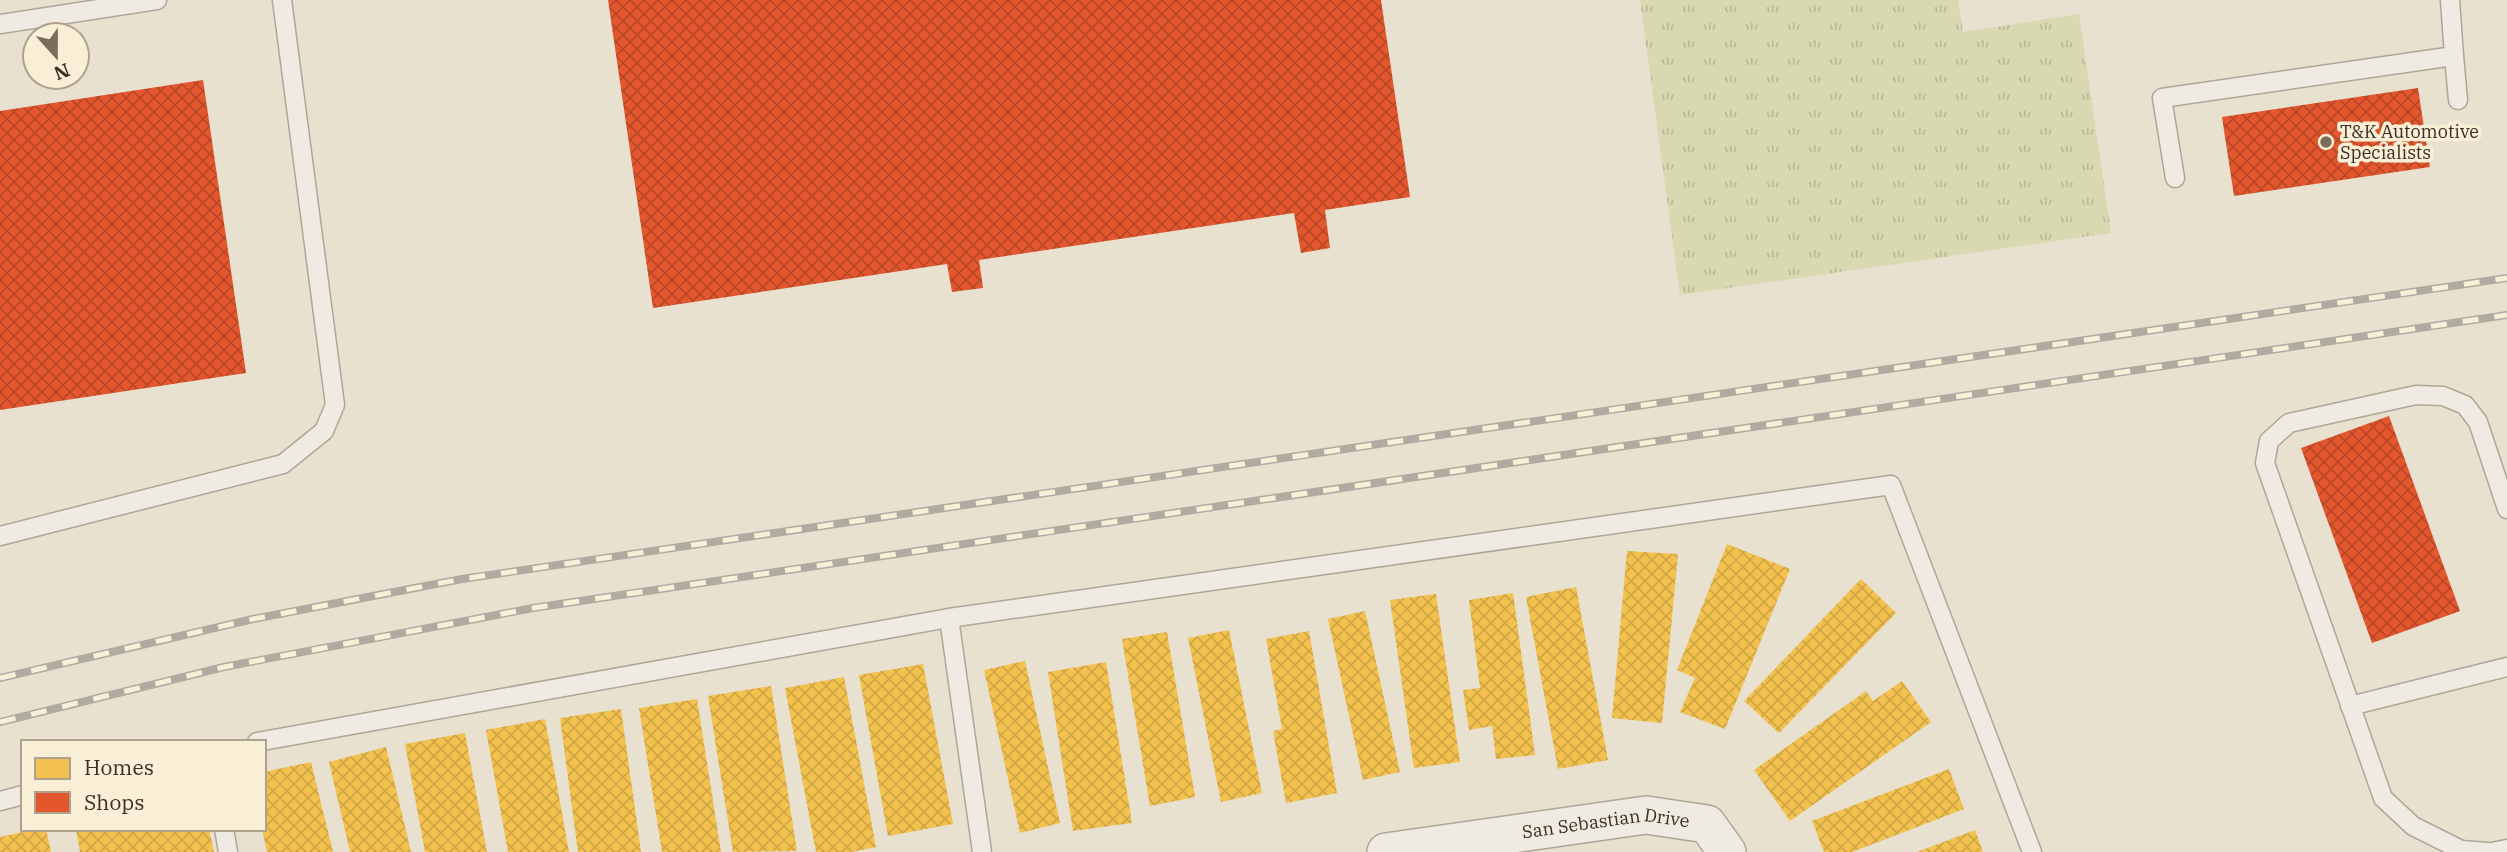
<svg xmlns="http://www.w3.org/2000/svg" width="2507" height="852" font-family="'IBM Plex Serif',serif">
<defs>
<pattern id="grass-tufts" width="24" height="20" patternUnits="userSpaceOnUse" patternTransform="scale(1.75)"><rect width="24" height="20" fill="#d8d8b1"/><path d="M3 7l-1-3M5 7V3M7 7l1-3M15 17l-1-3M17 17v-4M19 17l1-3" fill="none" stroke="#baba98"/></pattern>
<pattern id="homes-cross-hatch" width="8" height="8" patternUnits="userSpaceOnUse" patternTransform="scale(1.75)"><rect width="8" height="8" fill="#f2c14e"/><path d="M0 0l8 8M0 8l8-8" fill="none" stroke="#d1a644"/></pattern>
<pattern id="shops-cross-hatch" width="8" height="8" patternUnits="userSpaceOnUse" patternTransform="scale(1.75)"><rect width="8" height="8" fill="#e4572e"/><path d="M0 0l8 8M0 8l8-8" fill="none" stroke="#ba4827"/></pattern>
</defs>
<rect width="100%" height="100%" fill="#e8e1d0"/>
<polygon fill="url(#grass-tufts)" points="1640,0 1958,0 1963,32 2079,14 2111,233 1680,295"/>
<g fill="url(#homes-cross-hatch)">
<polygon points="1727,544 1790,569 1725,729 1680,712 1695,678 1677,670"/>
<polygon points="1627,551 1678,554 1662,723 1612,718"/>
<polygon points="1861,579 1896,613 1779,733 1744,701"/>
<polygon points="1576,587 1608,760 1558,769 1526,597"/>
<polygon points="1513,593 1535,755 1496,759 1492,726 1469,730 1463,690 1480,688 1469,600"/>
<polygon points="1436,594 1460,762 1414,768 1390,600"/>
<polygon points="1365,611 1400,772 1363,780 1328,619"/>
<polygon points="1229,630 1262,793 1221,802 1188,638"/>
<polygon points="1309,631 1337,793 1286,803 1273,731 1282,729 1266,639"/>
<polygon points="1167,632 1195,797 1150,806 1122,639"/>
<polygon points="1025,661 1060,823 1020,833 984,670"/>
<polygon points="1106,662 1132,823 1073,831 1048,672"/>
<polygon points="923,664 953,824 888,836 859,675"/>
<polygon points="844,677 876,847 852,852 816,852 785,688"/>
<polygon points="1902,681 1931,722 1790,821 1754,770 1866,691 1873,701"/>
<polygon points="771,686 797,851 733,852 708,696"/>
<polygon points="697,699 721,852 662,852 639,708"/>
<polygon points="621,709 641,852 578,852 560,718"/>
<polygon points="545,719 569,852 508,852 486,730"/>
<polygon points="465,733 487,852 425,852 405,744"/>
<polygon points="386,747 411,852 350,852 329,762"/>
<polygon points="311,762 333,852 267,852 262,829 264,829 264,772"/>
<polygon points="1949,769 1964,809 1852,852 1824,852 1812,821"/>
<polygon points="36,829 46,829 51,852 0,852 0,837"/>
<polygon points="76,829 209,829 214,852 80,852"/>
<polygon points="1975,830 1983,852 1917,852"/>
</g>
<g fill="url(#shops-cross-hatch)">
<polygon points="608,0 1381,0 1410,197 1325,210 1330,248 1301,253 1294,213 979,260 983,288 952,292 947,264 653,308"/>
<polygon points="203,80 246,373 0,410 0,111"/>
<polygon points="2418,88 2430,167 2234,196 2222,117"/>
<polygon points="2389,416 2460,611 2372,643 2301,448"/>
</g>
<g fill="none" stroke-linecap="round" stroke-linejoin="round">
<g stroke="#aea698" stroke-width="21">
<g id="service">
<polyline points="0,24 157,0"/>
<polyline points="2454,56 2458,100"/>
<polyline points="2175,178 2162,98 2454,56 2450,0"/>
<polyline points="0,536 283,464 324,431 335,405 282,0"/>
<polyline points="2350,706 2507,667"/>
<polyline points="257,742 949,618"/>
<polyline points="0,801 23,795"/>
<polyline points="224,829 228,852"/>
<polyline points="982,852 949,618 1891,485 2032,852"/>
<polyline points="2488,852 2461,850 2413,826 2383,798 2265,463 2269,441 2289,423 2416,395 2443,396 2465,405 2478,422 2507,509"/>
<polyline points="2492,852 2507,849"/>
</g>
</g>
<g stroke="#aea698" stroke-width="40">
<g id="minor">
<path id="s1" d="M 1386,852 L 1646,815 L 1707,824 L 1727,852"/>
</g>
</g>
<use href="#service" stroke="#efebe2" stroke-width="18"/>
<use href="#minor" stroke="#efebe2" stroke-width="37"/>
<g stroke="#afaba1" stroke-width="8">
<g id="rail">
<polyline points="0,678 253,619 462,579 2507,278"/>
<polyline points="0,722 224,667 533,608 2507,315"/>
</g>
</g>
<use href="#rail" stroke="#f8efd6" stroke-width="5" stroke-dasharray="16" stroke-linecap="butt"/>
</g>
<circle fill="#7a6d5c" stroke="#f8efd6" stroke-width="2.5" cx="2326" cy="142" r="7"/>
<g text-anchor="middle" stroke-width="7" stroke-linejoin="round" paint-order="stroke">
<g font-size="18" fill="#3e2e1e" stroke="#f8efd6" text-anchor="start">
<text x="2340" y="138">T&amp;K Automotive<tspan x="2340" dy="21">Specialists</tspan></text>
</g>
<g font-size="18" fill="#3e2e1e" stroke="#f8efd6">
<text dy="6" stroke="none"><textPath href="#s1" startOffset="222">San Sebastian Drive</textPath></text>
</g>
</g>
<rect x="21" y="740" width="245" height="91" fill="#f8efd6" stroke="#aea28c" stroke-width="2"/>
<rect x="35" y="758" width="35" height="21" fill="#f2c14e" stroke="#aea28c" stroke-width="2"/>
<text x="84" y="775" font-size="21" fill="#3e2e1e">Homes</text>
<rect x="35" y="792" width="35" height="21" fill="#e4572e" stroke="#aea28c" stroke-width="2"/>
<text x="84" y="810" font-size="21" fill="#3e2e1e">Shops</text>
<g transform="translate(56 56) rotate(159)"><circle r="33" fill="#f8efd6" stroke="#aea28c" stroke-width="2"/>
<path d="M0-5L12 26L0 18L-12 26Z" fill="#7a6d5c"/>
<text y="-10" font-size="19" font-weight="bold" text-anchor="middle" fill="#3e2e1e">N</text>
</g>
</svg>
